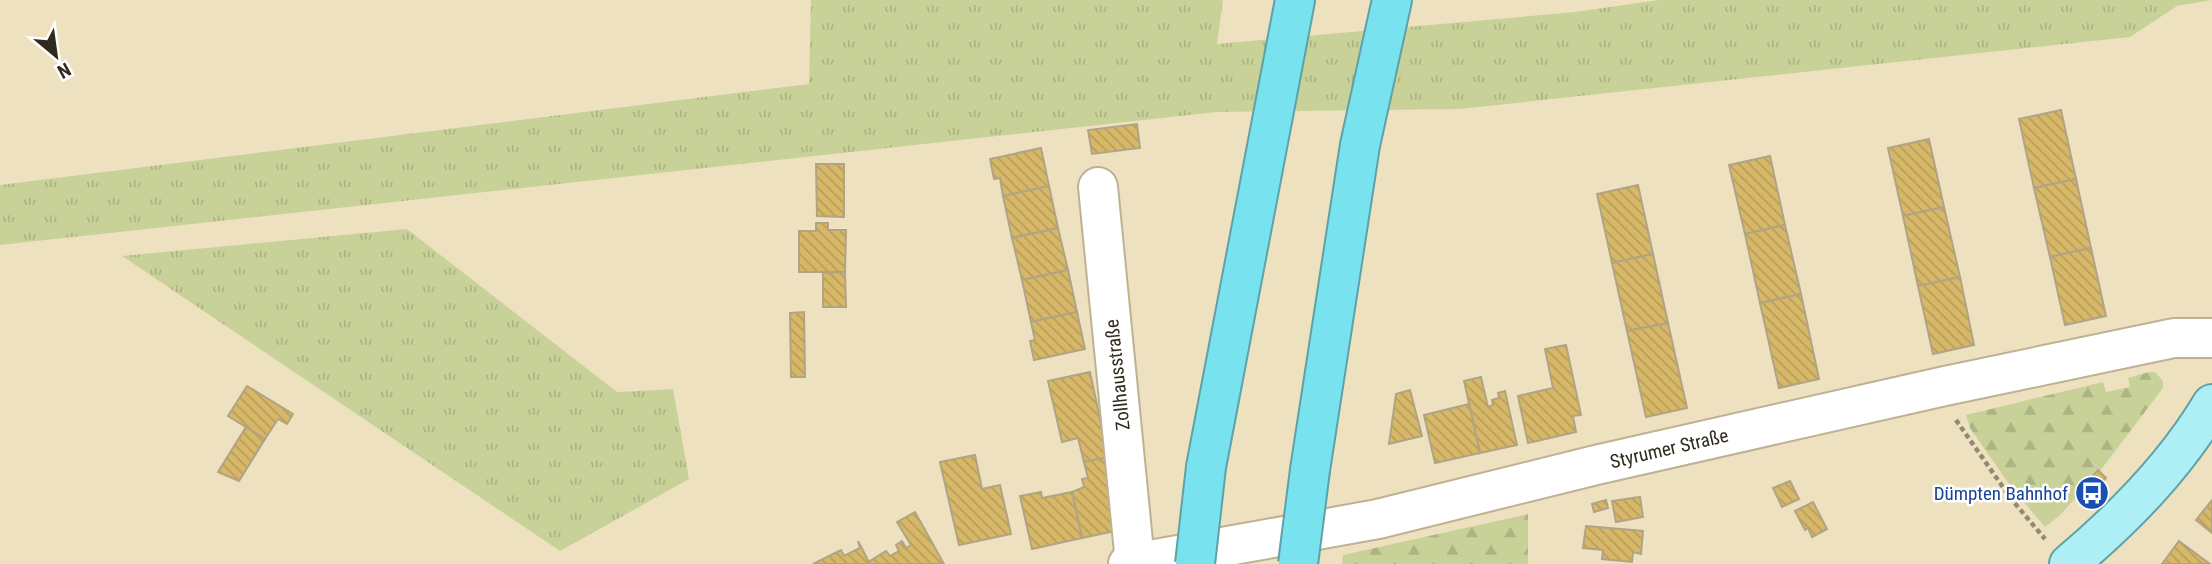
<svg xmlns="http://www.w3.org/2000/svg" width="2212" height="564" font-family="'Roboto Condensed',sans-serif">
<defs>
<pattern id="grass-tufts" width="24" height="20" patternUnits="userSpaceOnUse" patternTransform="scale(1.75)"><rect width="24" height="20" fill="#c8d298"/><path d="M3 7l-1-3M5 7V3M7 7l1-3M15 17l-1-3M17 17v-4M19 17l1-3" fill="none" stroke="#acb483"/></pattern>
<pattern id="forest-firs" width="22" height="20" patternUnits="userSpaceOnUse" patternTransform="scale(1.75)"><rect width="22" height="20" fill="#c8d298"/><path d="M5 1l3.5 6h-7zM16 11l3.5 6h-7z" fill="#acb483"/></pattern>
<pattern id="building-back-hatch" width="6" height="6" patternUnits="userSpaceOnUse" patternTransform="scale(1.75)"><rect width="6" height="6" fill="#d7b868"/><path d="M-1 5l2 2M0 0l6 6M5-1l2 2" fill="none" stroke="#b99e5a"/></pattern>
</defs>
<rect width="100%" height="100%" fill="#eee1c0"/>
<g fill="url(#grass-tufts)">
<polygon points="811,0 1223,0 1217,44 1575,12 1659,0 2212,0 2177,6 2130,37 1460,109 1217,112 0,245 0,185 809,84"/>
<polygon points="407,229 617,392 673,389 689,479 560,551 122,256"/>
</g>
<g fill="url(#forest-firs)">
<polygon points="2149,372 2155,372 2163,381 2163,388 2100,471 2097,469 2082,485 2085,488 2060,515 2045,527 2011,487 1970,428 1966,415 2103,382 2106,392 2130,387 2128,378"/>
<polygon points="1528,514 1528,564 1342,564 1343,555"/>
</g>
<g fill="url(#building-back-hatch)" stroke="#b0a485" stroke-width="2">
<polygon points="2061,110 2076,179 2034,188 2019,119"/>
<polygon points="1137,124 1140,148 1092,154 1088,130"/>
<polygon points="1929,139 1944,207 1903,216 1888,148"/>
<polygon points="1041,148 1049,186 1003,196 1000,178 994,179 990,159"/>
<polygon points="1770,156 1785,225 1745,234 1729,165"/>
<polygon points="816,164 844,164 844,217 817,216"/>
<polygon points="2076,179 2091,248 2050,257 2034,188"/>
<polygon points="1638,185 1653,254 1612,263 1597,194"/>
<polygon points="1049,186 1058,228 1012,238 1003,196"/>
<polygon points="1944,207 1960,277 1918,286 1903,216"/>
<polygon points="816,223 828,223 828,230 846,230 845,272 799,272 799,231 816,231"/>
<polygon points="1785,225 1801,294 1760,303 1745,234"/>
<polygon points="1058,228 1068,270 1022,280 1012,238"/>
<polygon points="2091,248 2106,316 2065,325 2050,257"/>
<polygon points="1653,254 1668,323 1627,331 1612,263"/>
<polygon points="1068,270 1077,312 1031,322 1022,280"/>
<polygon points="845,272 846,307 823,307 823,273"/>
<polygon points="1960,277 1974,345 1933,354 1918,286"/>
<polygon points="1801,294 1819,379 1779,388 1760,303"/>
<polygon points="804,312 805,377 791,377 790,313"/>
<polygon points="1077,312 1085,349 1034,360 1030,341 1035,340 1031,322"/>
<polygon points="1668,323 1687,408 1646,417 1627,331"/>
<polygon points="1566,345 1581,415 1573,416 1576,432 1528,443 1518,396 1553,388 1545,349"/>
<polygon points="1090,372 1108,457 1084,462 1078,438 1062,442 1048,381"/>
<polygon points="1481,377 1488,407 1493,405 1492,400 1499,398 1498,393 1505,391 1517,445 1480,453 1464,381"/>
<polygon points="247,386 293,414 287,424 278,419 265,439 228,416"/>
<polygon points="1410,390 1422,436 1389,444 1396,394"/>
<polygon points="1469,404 1480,453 1435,463 1424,415"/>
<polygon points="246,427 265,439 239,481 218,472"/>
<polygon points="975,455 982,489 1000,485 1011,534 959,545 940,462"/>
<polygon points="1108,457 1124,529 1082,538 1072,492 1084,487 1082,479 1088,478 1084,462"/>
<polygon points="2098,470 2106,478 2092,493 2084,485"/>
<polygon points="1790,481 1799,499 1782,507 1773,488"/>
<polygon points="1041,492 1042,498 1072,492 1082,538 1032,549 1020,496"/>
<polygon points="1640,497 1643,517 1616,522 1612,501"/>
<polygon points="1606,500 1608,508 1594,512 1592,504"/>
<polygon points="2212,500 2212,533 2196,520"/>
<polygon points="1813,502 1827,529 1812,537 1808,528 1805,530 1795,511"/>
<polygon points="915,512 944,564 871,564 870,561 886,551 890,556 899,551 896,545 902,541 906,548 911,545 897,522"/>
<polygon points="1586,526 1643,531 1641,554 1633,552 1632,562 1602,559 1603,550 1583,548"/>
<polygon points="858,541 870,564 813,564 841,550 844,556 860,548"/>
<polygon points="2179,541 2210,564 2162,564"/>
</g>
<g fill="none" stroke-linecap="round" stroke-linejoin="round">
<g stroke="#beb292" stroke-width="42">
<g id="minor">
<polyline points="1098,187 1135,562"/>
<polyline points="1128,564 1378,519 1596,465 1945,386 2174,338 2212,338"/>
</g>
</g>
<g stroke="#5fa2a5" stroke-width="42">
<path id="major" d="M 2069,564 C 2125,517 2175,466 2212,404"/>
</g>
<g stroke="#5fa2a5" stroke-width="42">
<g id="highway">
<polyline points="1206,467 1295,0"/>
<polyline points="1310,470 1360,145 1392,0"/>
</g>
</g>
<polyline stroke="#948a73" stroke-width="4.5" stroke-dasharray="5 3.5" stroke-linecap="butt" points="1956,420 2012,500 2045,539"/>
<use href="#minor" stroke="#fff" stroke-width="38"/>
<use href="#major" stroke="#aeeef5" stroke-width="38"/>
<use href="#highway" stroke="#78e2ee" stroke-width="38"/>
<g stroke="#5fa2a5" stroke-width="42" stroke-linecap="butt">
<g id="highway-bridge">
<polyline points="1195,564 1206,467"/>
<polyline points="1298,564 1310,470"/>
</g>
</g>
<use href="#highway-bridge" stroke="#78e2ee" stroke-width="38"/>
</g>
<defs>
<g id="bus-disc" transform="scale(1.75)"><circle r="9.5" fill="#1a4fb4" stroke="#fff"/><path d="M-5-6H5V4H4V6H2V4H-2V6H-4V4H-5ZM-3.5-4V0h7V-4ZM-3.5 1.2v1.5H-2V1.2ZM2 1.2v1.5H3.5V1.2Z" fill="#fff"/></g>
</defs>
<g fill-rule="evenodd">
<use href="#bus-disc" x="2092" y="493"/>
</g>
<g text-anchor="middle" stroke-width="5" stroke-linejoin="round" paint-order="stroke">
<g font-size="19" fill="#302b1e" stroke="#fff">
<text transform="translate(1117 375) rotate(-96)" y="7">Zollhausstraße</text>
<text transform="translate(1669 448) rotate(-13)" y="7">Styrumer Straße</text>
</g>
<g font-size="19" fill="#164399" stroke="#fff" text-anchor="end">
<text x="2068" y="500">Dümpten Bahnhof</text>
</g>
</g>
<g transform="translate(56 56) rotate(151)" stroke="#ffffff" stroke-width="5" paint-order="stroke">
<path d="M0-5L12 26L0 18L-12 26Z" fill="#302b1e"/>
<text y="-10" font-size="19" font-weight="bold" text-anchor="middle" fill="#302b1e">N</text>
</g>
</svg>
